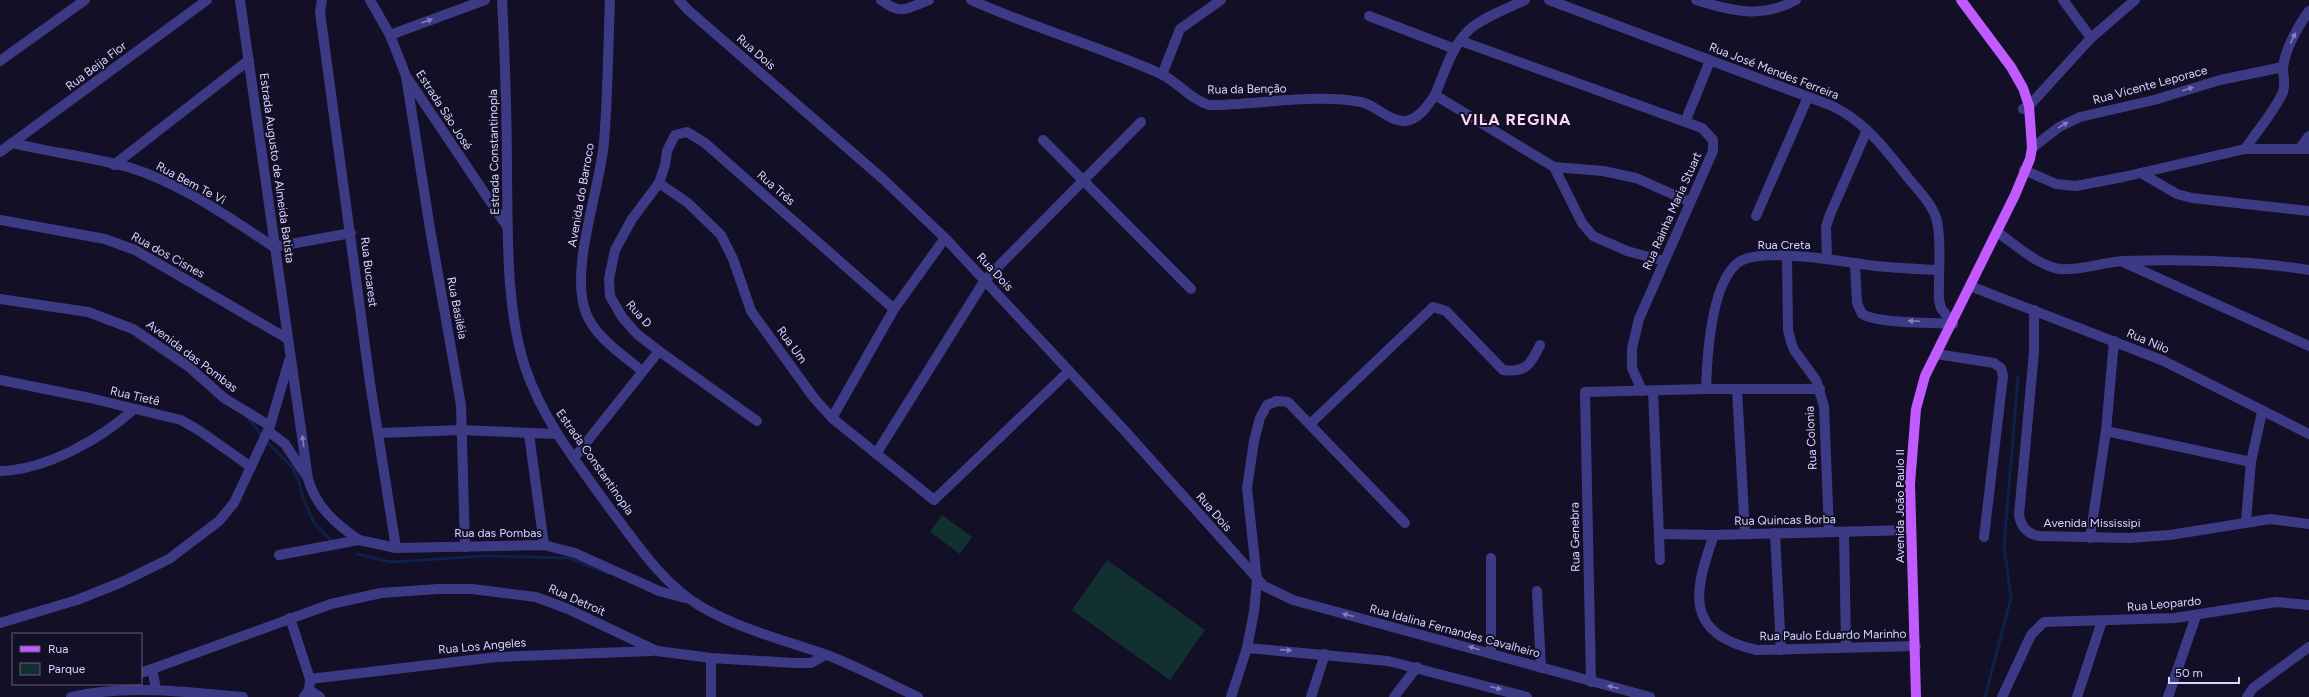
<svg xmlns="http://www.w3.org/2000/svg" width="2309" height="697" font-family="Figtree,sans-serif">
<rect width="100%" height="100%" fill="#130f26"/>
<g fill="#12302f">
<polygon points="942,515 972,537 960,554 930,532"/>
<polygon points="1107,560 1205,630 1170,680 1072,610"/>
</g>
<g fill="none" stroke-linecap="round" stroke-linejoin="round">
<g stroke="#0c2248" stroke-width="3">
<polyline points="246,415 265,440 292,467 299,481 303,499 315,524 331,540"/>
<polyline points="357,554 391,562 484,556 568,558 608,573"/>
<polyline points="1985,697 2011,598 2004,546 2018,376"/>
</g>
<g stroke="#3d3a85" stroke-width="10">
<path d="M 240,0 L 308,479 C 316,507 336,524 359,540"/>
<polyline points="322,0 320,12 370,383 396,548"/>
<polyline points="370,0 390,35 406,76 508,228"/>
<path d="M 502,0 C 505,59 507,118 507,177 C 508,237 506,309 525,367 C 543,421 578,464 611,510 C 636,543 663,584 700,606 C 739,629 784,640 827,655 C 858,667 888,683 918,697"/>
<path d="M 610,0 C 608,47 608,95 604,142 C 600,190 569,269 586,313 C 595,337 622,354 642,371"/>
<polyline points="679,0 688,10 883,179 945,238 1125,431 1264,586 1293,600 1650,697"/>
<path d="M 881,0 C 902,16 907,8 929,0"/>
<path d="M 971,0 C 1033,28 1099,46 1161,74 C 1179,83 1190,99 1209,105 C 1257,105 1316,93 1361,102 C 1376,105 1391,123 1406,121 C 1419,119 1428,105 1435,95"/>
<path d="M 1525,0 C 1507,9 1485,16 1470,29 C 1452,45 1444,74 1435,95 L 1554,167 L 1582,223 L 1593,236 L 1627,251 L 1664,261"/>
<path d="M 1549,0 L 1830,105 C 1864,120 1886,150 1909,179 C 1919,191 1933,205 1937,221 C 1942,243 1938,277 1939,300 L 1941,308 L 1953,324"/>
<path d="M 1696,0 C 1731,11 1762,19 1796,0"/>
<polyline points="2063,0 2091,38"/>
<polyline points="1369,16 1455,49"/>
<polyline points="390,35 485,0"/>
<polyline points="1461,41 1702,128 1713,140 1713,151 1639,319 1632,348 1632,368 1642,391"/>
<polyline points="0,61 85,0"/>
<polyline points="1162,75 1180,29 1221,0"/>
<polyline points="406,76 430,229 461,405 465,547"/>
<polyline points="2023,109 2029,106 2091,38 2135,0"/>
<polyline points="1685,122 1710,61"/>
<polyline points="1043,140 1191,289"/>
<path d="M 12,143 C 50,152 90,157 128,167 C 181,183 228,217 274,247 L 351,233"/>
<polyline points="2032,148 2059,127 2080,117 2154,100 2220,80 2283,67"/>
<polyline points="2300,148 2309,136"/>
<path d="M 2245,149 C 2257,131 2274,112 2283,92 C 2286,84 2283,76 2283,68 C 2285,49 2298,26 2309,11"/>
<polyline points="0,152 207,0"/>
<polyline points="114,165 249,60"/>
<polyline points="1554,167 1603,171 1636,178 1690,202"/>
<polyline points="2024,170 2056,184 2076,186 2123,177 2245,149 2309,149"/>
<polyline points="2141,173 2177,194 2192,198 2309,211"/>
<polyline points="659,183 688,203 721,235 733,259 751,311 814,398 832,418 934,500 1069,371"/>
<polyline points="1756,216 1808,97"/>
<polyline points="0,220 105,239 135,250 288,339"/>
<path d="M 1997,232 C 2015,244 2038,266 2060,269 C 2080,271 2103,262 2123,261 C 2186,259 2248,260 2309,270"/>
<polyline points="1787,257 1788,330 1791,342 1794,350 1816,380 1824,406 1829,531"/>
<polyline points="1827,258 1826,227 1829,217 1867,130"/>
<path d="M 1855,263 L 1857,303 L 1862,314 C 1879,324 1931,322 1953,324"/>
<polyline points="2125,263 2309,346"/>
<polyline points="1970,286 2164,361 2309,434"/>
<polyline points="0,299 88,312 133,329 188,366 224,398 270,426"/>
<path d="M 2034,310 L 2034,352 L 2019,515 C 2021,527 2027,534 2039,536 L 2129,538 L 2170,535 L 2270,519 L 2309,524"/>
<polyline points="1936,354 1994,363 2001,368 2003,376 1984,537"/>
<polyline points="0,380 90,398 181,420 200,431 251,467"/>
<path d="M 1706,389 C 1707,358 1711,282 1739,262 C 1761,247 1841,261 1868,265 C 1891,268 1915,269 1938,270"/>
<polyline points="1737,389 1745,533"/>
<polyline points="1653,391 1660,560"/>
<polyline points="832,418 894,309 945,238"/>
<polyline points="757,421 659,351 637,334 622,317 610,296 609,279 615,250 632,219 659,183 665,165 667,151 675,135 687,132 705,143 894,309"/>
<path d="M 1310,424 L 1433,307 L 1446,311 L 1503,370 C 1526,373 1531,364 1540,345"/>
<polyline points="268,431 285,444 305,474"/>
<polyline points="2106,431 2251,462"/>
<polyline points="378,433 461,430 556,434"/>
<polyline points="529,434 544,545"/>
<polyline points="876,454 985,280 1141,122"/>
<polyline points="574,458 659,351"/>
<path d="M 0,471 C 46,470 101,439 134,409"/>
<polyline points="2246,521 2251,462 2262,412"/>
<polyline points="1844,532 1846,648"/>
<polyline points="1775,533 1781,650"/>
<polyline points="1659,534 1714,535 1911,530"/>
<path d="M 1714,535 C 1694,591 1683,634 1757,650 L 1916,646"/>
<polyline points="2090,538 2106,431 2114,341"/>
<polyline points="279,555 359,540 396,548 544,545 575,553 659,591 685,598"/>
<polyline points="1537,591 1541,668"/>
<polyline points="290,618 310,679 309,690 304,697"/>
<polyline points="0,623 77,600 122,582 169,559 219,521 234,503 270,426 289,361"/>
<polyline points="1247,648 1388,661 1527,697"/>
<polyline points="1491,653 1491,558"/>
<polyline points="152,669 156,689"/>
<polyline points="141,673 331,604 381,593 438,589 472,589 536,597 568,609 657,651 711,658 795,663 811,663 825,655"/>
<polyline points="310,679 497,657 652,651"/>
<polyline points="1591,682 1585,392 1706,389 1820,389"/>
<polyline points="309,690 320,697"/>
<path d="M 71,697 C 128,684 185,692 243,697"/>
<polyline points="711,697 711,658"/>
<polyline points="1231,697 1247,648 1254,612 1257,580 1247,488 1254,441 1260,418 1267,405 1277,401 1288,402 1405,523"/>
<polyline points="1311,697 1325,654"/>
<polyline points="1394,697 1417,667"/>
<polyline points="2002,697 2031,635 2044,622 2175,618 2276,602 2309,605"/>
<polyline points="2077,697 2102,621"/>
<polyline points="2168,697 2196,616"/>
<polyline points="2247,697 2253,688 2309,647"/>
</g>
<polyline stroke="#c25bff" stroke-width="10" points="1916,697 1910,484 1916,409 1925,376 2015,195 2030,159 2032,148 2029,106 2023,88 2011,67 1961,0"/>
</g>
<defs><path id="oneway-solid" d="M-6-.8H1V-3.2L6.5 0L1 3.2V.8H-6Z"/></defs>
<g fill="#837fbc">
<use href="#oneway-solid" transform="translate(427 21) rotate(-20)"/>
<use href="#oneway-solid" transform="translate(2293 38) rotate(-65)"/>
<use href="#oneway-solid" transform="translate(2188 89) rotate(-17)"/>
<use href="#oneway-solid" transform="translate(2063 125) rotate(-31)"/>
<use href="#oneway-solid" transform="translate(1914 321) rotate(-177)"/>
<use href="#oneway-solid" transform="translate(303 441) rotate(-98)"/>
<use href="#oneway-solid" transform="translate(1348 615) rotate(-166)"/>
<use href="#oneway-solid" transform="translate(1474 648) rotate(-164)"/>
<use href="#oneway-solid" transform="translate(1286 650) rotate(4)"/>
<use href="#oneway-solid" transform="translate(1613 687) rotate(-166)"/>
<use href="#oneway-solid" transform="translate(1496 688) rotate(14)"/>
</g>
<g text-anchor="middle" stroke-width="4" stroke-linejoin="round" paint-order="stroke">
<g font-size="12" fill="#d9d4ff" stroke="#130f26">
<text transform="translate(756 52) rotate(41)" y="4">Rua Dois</text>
<text transform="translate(96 66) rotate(-37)" y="4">Rua Beija Flor</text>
<text transform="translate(1774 71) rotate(21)" y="4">Rua José Mendes Ferreira</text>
<text transform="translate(2150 85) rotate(-15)" y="4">Rua Vicente Leporace</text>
<text transform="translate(1247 89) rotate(-1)" y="4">Rua da Benção</text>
<text transform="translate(444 110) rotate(57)" y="4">Estrada São José</text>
<text transform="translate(494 152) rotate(-91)" y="4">Estrada Constantinopla</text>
<text transform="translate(277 168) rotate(82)" y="4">Estrada Augusto de Almeida Batista</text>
<text transform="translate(191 183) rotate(28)" y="4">Rua Bem Te Vi</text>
<text transform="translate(776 188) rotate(41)" y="4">Rua Três</text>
<text transform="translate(581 195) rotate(-80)" y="4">Avenida do Barroco</text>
<text transform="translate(1672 211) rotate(-66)" y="4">Rua Rainha Maria Stuart</text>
<text x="1784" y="249">Rua Creta</text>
<text transform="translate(168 255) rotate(29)" y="4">Rua dos Cisnes</text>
<text transform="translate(369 272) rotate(83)" y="4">Rua Bucarest</text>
<text transform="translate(995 272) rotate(47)" y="4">Rua Dois</text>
<text transform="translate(457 308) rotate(79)" y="4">Rua Basiléia</text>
<text transform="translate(639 314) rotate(48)" y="4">Rua D</text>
<text transform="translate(2148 341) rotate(23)" y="4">Rua Nilo</text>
<text transform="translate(792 345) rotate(54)" y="4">Rua Um</text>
<text transform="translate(192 356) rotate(37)" y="4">Avenida das Pombas</text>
<text transform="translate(135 396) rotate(13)" y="4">Rua Tietê</text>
<text transform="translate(1811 438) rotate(-93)" y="4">Rua Colonia</text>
<text transform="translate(595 462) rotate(55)" y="4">Estrada Constantinopla</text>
<text transform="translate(1900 506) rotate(-90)" y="4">Avenida João Paulo II</text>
<text transform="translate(1214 512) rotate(49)" y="4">Rua Dois</text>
<text transform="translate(1785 520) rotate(-1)" y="4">Rua Quincas Borba</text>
<text x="2092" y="527">Avenida Mississipi</text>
<text x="498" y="537">Rua das Pombas</text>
<text transform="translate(1575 537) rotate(-91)" y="4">Rua Genebra</text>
<text transform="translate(577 600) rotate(24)" y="4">Rua Detroit</text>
<text transform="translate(2164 604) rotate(-5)" y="4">Rua Leopardo</text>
<text transform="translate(1455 631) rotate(15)" y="4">Rua Idalina Fernandes Cavalheiro</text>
<text transform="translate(1833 635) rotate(-1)" y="4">Rua Paulo Eduardo Marinho</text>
<text transform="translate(482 646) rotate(-5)" y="4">Rua Los Angeles</text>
</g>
<g font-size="16" font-weight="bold" letter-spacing="1" fill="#ffd6f0" stroke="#130f26">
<text x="1516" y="125">VILA REGINA</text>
</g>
</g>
<rect x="12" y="633" width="130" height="52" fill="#130f26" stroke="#625e7d"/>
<rect x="20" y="646" width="20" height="6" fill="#c25bff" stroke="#625e7d"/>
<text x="48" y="653" font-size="12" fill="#d9d4ff">Rua</text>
<rect x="20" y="663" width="20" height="12" fill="#12302f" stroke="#625e7d"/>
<text x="48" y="673" font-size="12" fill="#d9d4ff">Parque</text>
<path d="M2169 677v6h70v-6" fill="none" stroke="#d9d4ff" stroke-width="2"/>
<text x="2175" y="677" font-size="12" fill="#d9d4ff" stroke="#130f26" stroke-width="3" paint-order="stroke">50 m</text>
</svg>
